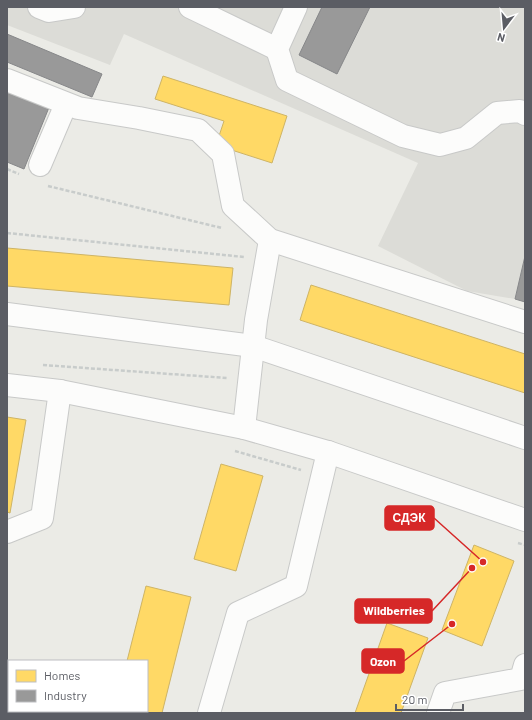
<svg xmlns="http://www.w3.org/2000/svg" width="532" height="720" font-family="Barlow,sans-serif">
<rect width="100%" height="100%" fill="#ebebe6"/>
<polygon fill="#dcdcd7" points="7,7 525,7 525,256 515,299 467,291 378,246 418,163 124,34 110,65 7,25"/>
<g fill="#ffd966" stroke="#ceb465">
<polygon points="163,76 287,116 272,163 216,145 224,121 155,99"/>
<polygon points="7,248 233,268 229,305 7,286"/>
<polygon points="311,285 525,354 525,393 300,320"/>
<polygon points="7,417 26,420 10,513 7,512"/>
<polygon points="221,464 263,476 236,571 194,559"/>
<polygon points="474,545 514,561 482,646 442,630"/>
<polygon points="146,586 191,597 162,713 115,713 115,711 147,711 147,661 127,661"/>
<polygon points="387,623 428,638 401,713 355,713"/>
</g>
<g fill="#999" stroke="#868789">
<polygon points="322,7 370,7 337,74 299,55"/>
<polygon points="7,34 102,74 92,97 7,62"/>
<polygon points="7,87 50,105 24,169 7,162"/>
<polygon points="525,256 525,302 515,299"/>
</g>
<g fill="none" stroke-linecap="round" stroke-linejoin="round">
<g stroke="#c8c9c8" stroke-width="24">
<g id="minor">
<polyline points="39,7 49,11 74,7"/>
<polyline points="190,7 277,49"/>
<polyline points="296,7 277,49 287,80 403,136 440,145 466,138 497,113 520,111 525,114"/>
<polyline points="7,80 78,108 139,118 198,130 223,154 233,206 270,240 525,322"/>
<polyline points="40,165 66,104"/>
<polyline points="7,314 253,346 525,438"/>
<polyline points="7,385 60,391 244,428 328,452 525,520"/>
<polyline points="244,428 256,320 270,240"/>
<polyline points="7,532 42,518 60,391"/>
<polyline points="209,713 238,613 296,586 328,452"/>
<polyline points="438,713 445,693 521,679 525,665"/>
</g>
</g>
<g stroke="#c8cccb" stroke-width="2.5" stroke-dasharray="4 2" stroke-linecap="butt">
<polyline points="7,169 19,174"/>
<polyline points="48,186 222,228"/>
<polyline points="7,233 244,257"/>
<polyline points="43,365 227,378"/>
<polyline points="235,451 301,470"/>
<polyline points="518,543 525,545"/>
</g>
<use href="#minor" stroke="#fcfcfb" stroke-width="22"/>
</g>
<path fill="none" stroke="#d62828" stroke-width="1.5" d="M483 562L434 518M472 568L432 611M452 624L404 661"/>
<g fill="#d62828" stroke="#fff" stroke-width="1.5">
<circle cx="483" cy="562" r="4"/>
<circle cx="472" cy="568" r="4"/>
<circle cx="452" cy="624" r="4"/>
</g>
<g fill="#d62828" stroke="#d62828" stroke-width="1.5">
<rect x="385" y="506" width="49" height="24" rx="4"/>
<rect x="355" y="599" width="77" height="24" rx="4"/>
<rect x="362" y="649" width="42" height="24" rx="4"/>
</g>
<g font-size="12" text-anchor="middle" font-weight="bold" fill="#fff">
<text x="409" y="522">СДЭК</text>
<text x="394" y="615">Wildberries</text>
<text x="383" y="666">Ozon</text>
</g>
<rect width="532" height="720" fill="none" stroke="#5b5d64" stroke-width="16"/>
<rect x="8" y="660" width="140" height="52" fill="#ffffff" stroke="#bdbec1"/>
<rect x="16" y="670" width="20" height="12" fill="#ffd966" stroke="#bdbec1"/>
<text x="44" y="680" font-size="12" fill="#5b5d64">Homes</text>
<rect x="16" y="690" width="20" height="12" fill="#999999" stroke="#bdbec1"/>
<text x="44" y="700" font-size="12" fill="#5b5d64">Industry</text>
<g transform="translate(504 28) rotate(196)" stroke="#ffffff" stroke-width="3" paint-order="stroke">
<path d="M0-3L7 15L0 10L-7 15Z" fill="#5b5d64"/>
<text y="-6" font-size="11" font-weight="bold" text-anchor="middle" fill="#5b5d64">N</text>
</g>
<path d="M396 704v6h67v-6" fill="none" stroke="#5b5d64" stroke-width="2"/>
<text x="402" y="704" font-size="12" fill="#5b5d64" stroke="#ffffff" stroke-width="3" paint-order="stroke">20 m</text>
</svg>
